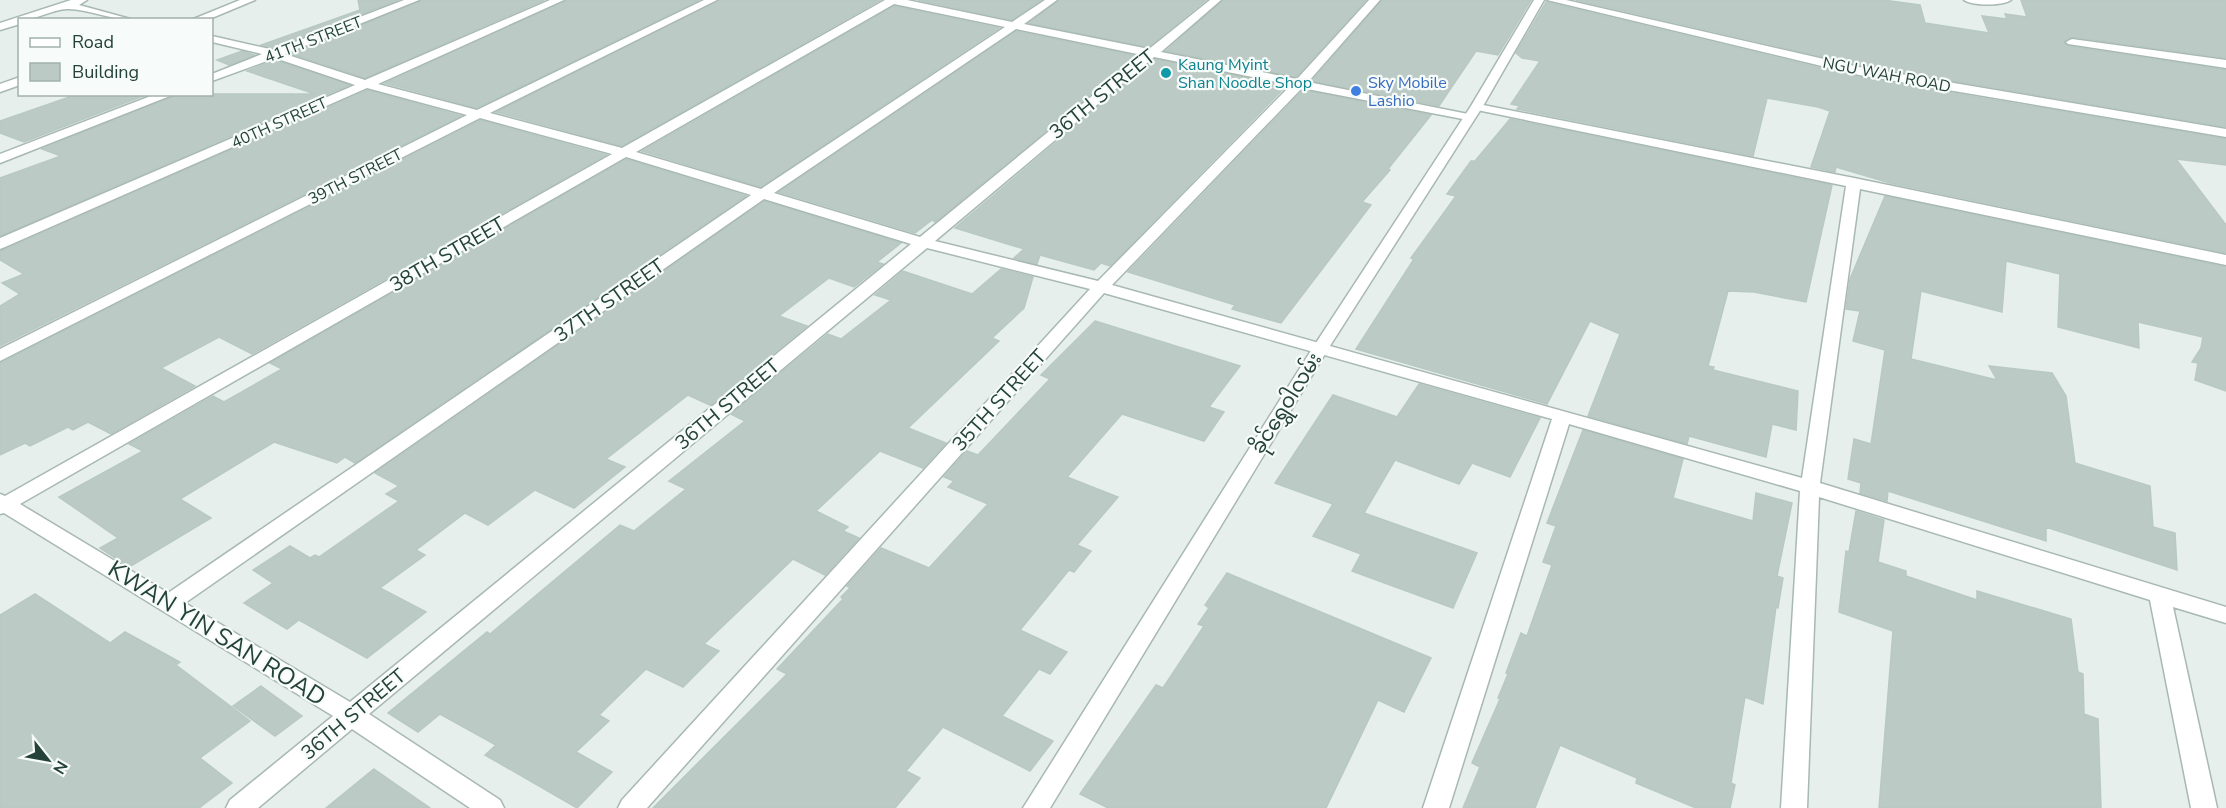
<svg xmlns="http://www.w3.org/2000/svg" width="2226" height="808" font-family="'Nunito Sans','Noto Sans Myanmar',sans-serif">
<rect width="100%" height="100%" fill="#e6efeb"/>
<g fill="#bbcac4" stroke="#b8c9c2" stroke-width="1.5">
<polygon points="358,0 398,0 274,48 261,45 360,10"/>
<polygon points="421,0 544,0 365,78 292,54"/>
<polygon points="566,0 699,0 477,108 385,83"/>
<polygon points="719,0 880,0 622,146 496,112"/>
<polygon points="918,0 1041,0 1012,20"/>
<polygon points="1059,0 1206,0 1148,47 1029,23"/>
<polygon points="1223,0 1366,0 1296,77 1166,51"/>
<polygon points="1382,0 1531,0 1498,55 1476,51 1439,106 1312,81"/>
<polygon points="1576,0 1883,0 1920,5 1925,23 1989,33 1982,16 2007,19 2005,14 2027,17 2021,0 2226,0 2226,58 2072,37 2064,42 2068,46 2226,70 2226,127 1859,65"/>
<polygon points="1546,2 1858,77 2226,139 2226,165 2176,159 2226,225 2226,253 1890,183 1836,167 1835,172 1811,167 1830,111 1818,107 1767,98 1753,156 1517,109 1520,106 1511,104 1540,61 1522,58 1516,53"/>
<polygon points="894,6 999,28 761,187 642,151"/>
<polygon points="1016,31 1137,56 935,222 932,220 915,233 779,192"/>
<polygon points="242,51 255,55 229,65 217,60"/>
<polygon points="1155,59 1286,86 1110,266 1101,263 1094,270 1040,255 1037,264 1014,258 1024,249 955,228"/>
<polygon points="275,60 349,85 0,236 0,178 61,156 42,149 177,94 315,94 247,71"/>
<polygon points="367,90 461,116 0,346 0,306 20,294 2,283 24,274 0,260 0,251"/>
<polygon points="1303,90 1431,115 1388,169 1390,170 1362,202 1371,205 1281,323 1232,309 1235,305 1128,272"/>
<polygon points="78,94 148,94 24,142 0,133 0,121"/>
<polygon points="1510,119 1832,185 1806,302 1754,292 1728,291 1708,366 1714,367 1713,370 1798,391 1796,430 1772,424 1766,457 1689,436 1687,444 1588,416 1620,334 1590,321 1547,404 1356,349 1414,259 1411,258 1456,196 1447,194 1471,161 1475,161"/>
<polygon points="480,120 606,155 252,354 219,337 161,368 195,386 111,434 88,422 73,430 68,427 30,446 25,443 0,455 0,363"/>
<polygon points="626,159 746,196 355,463 345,457 337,463 274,442 180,499 211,518 129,567 100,548 118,538 59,497 143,451 129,444 213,396 224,402 282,369 270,363"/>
<polygon points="1885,196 2226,267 2226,391 2195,380 2198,363 2192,362 2201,348 2203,337 2138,322 2139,348 2058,327 2060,274 2006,261 2002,312 1921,291 1911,359 1997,380 1989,366 2052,373 2066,396 2075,463 2150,486 2153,527 2175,533 2177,570 2046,527 2046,541 1888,491 1887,501 1860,493 1861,483 1848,479 1854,439 1871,444 1885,350 1853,341 1860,311 1846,309 1850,279"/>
<polygon points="764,201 901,243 877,262 883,264 854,287 829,278 779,316 807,326 710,405 688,395 606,459 625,467 574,508 535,490 488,525 465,513 416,550 425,555 380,588 426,612 367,658 299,620 287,629 244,603 273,583 253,570 290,546 310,558 315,555 319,557 399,501 386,494 399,486 375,473"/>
<polygon points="1001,269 1033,277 1024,308 992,338 999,341 908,428 946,443 923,468 880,451 816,511 848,527 843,531 859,538 825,575 793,559 704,644 719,651 683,687 646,669 599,715 609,721 576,752 612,772 577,808 485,755 496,745 440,714 418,732 388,713 487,632 490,634 620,525 634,531 686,489 669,481 745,421 731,414 828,334 841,339 891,300 875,295 903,271 972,294"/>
<polygon points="1095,321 1240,366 1209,407 1224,412 1204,441 1122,414 1067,477 1118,497 1077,545 1091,551 1074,572 1069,570 1020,630 1067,652 1050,674 1039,669 1002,716 1053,741 1030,771 943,727 906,771 920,778 895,808 653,808 787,674 777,669 843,599 841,597 850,588 847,586 881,548 929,568 988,504 948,487 954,481 944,477 967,451 978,455 1050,379 1041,375"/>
<polygon points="1419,384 1540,418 1510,477 1472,463 1459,484 1395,460 1364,513 1477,553 1453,608 1352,571 1361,554 1313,536 1333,504 1275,483 1333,395 1397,417"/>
<polygon points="1583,430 1683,459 1673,498 1753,521 1756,493 1792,503 1777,576 1783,578 1778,608 1776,607 1763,704 1745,697 1731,783 1735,785 1730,808 1696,808 1636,783 1637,778 1560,745 1535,808 1463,808 1480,767 1472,763 1500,699 1498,698 1508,674 1506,673 1521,633 1527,636 1552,565 1543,562 1556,526 1547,523"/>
<polygon points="1856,511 1884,520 1878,562 1906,571 1906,576 1977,600 1977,591 2071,619 2078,672 2083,674 2084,714 2098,719 2101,808 1879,808 1893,631 1839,612 1846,551 1849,552"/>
<polygon points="1227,573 1431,658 1404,712 1378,700 1326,808 1108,808 1080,794 1156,685 1163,688 1204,626 1198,624 1209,608 1205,605"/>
<polygon points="35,594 110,643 125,632 180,662 176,665 250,721 200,758 232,783 199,808 0,808 0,615"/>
<polygon points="261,686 302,716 275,736 233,706"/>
<polygon points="374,769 430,808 326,808"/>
</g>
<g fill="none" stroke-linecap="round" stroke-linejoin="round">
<g stroke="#a8b8b2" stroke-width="3">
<g id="minor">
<path d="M 71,0 L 87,0 L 79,5 L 134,20 C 111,20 92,10 69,9 C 55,8 37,20 20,20 L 20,24 L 0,30 L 0,23 Z"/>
<polygon points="240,0 255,0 207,20 191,20"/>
<path d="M 404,0 L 419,0 L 285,54 L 365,80 L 550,0 L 564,0 L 378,84 L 477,110 L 704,0 L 717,0 L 490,113 L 622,148 L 885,0 L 907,0 L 1012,22 L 1045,0 L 1057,0 L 1024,24 L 1149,49 L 1210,0 L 1221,0 L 1161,52 L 1297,79 L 1369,0 L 1380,0 L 1308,82 L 1473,115 L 1473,121 L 1302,88 L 1112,285 L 1802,478 L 1846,186 L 1477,110 L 1473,109 L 1473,103 L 1854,178 L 2226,255 L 2226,265 L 1860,189 L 1820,483 L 2226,607 L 2226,623 L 2173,607 L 2217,808 L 2191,808 L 2150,600 L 1819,497 L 1807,808 L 1781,808 L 1800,491 L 1569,424 L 1449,808 L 1423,808 L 1552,419 L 1104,293 L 647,808 L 618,808 L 622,800 L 1090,289 L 927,248 L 369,714 L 500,800 L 504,808 L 470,808 L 352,729 L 258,808 L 226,808 L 230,800 L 333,716 L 4,513 L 0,514 L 0,494 L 5,496 L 612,154 L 480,118 L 0,361 L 0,349 L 467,115 L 367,88 L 5,247 L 0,249 L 0,238 L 355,85 L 275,58 L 212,81 L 212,74 L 262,54 L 212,42 L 212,36 L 274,50 ZM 894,4 L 1005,27 L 761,189 L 636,152 ZM 1016,29 L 1142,55 L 920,237 L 774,193 ZM 1154,57 L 1291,85 L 1098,281 L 935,241 ZM 626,157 L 751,195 L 168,593 L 20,504 ZM 764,199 L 911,244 L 350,702 L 185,603 Z"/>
<polygon points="1547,0 1566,0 1859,67 2226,129 2226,137 1859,75"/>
<path d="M 1964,0 L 2011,0 C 2003,6 1972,6 1964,0 Z"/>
<polygon points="2072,39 2226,60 2226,68 2068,44 2066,42"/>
<polygon points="20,77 20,85 0,92 0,84"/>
<polygon points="156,94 175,94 0,163 0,154"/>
</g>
</g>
<g stroke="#a8b8b2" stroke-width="3">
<polygon id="tertiary" points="1534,0 1544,0 1483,106 1328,349 1050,808 1023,808 1312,349 1471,106"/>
</g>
<use href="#minor" fill="#fff" fill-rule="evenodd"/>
<use href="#tertiary" fill="#fff" fill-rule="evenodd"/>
</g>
<circle fill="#0f9aa8" stroke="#f7fbf9" stroke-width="2" cx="1166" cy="73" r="6"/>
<circle fill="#3f7fe0" stroke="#f7fbf9" stroke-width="2" cx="1356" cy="91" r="6"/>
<g text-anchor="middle" stroke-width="4.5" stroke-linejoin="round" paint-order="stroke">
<g font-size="16" fill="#24423a" stroke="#f7fbf9">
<text transform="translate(313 39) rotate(-21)" y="6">41TH STREET</text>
<text transform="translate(1887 74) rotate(11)" y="6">NGU WAH ROAD</text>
<text transform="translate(279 122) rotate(-24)" y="6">40TH STREET</text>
<text transform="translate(355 176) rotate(-27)" y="6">39TH STREET</text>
</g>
<g font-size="16" fill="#0d838f" stroke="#f7fbf9" text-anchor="start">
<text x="1178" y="70">Kaung Myint<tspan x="1178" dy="18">Shan Noodle Shop</tspan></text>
</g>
<g font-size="16" fill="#366cbe" stroke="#f7fbf9" text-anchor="start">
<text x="1368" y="88">Sky Mobile<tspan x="1368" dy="18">Lashio</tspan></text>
</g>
<g font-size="20" fill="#24423a" stroke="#f7fbf9">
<text transform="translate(1102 94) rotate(-39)" y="7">36TH STREET</text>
<text transform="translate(447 254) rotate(-30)" y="7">38TH STREET</text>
<text transform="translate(609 300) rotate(-35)" y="7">37TH STREET</text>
<text transform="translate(999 400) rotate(-48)" y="7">35TH STREET</text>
<text transform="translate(1286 403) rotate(-58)" y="7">ခိုင်ရွှေဝါလမ်း</text>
<text transform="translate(727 404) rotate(-40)" y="7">36TH STREET</text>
<text transform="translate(353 714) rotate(-40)" y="7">36TH STREET</text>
</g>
<g font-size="24" fill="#24423a" stroke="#f7fbf9">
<text transform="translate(217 633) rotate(32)" y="8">KWAN YIN SAN ROAD</text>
</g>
</g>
<rect x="18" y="18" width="195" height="78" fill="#f7fbf9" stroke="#a3b1ad" stroke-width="1.5"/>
<rect x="30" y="38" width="30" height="9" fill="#ffffff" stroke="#a3b1ad" stroke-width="1.5"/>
<text x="72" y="48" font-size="18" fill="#24423a">Road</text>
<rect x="30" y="63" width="30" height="18" fill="#bbcac4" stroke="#a3b1ad" stroke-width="1.5"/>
<text x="72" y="78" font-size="18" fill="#24423a">Building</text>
<g transform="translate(48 760) rotate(121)" stroke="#f7fbf9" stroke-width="4.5" paint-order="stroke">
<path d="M0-4.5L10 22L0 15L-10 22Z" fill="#24423a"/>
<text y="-9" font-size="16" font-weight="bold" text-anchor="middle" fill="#24423a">N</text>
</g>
</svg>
